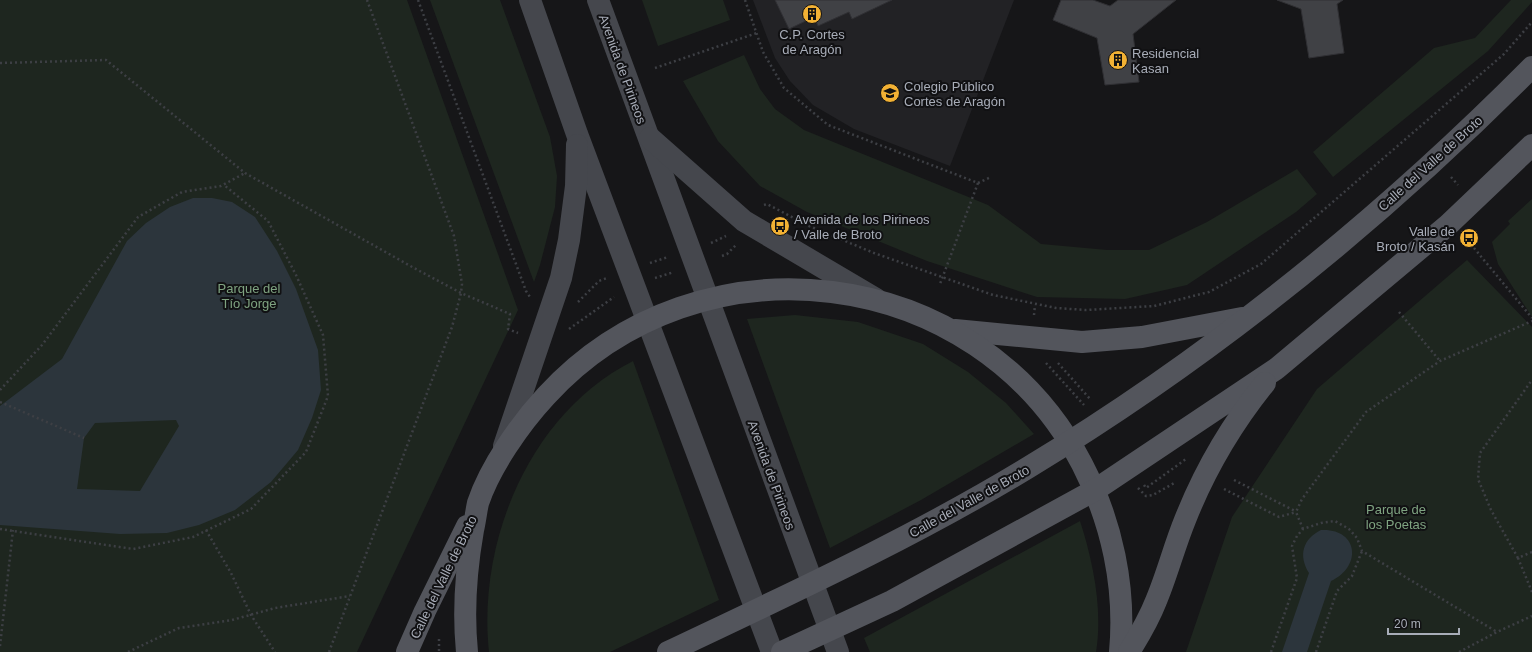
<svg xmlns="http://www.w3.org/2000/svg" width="1532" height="652" font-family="Helvetica,sans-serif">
<rect width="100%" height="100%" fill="#161618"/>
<polygon fill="#222225" points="753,0 1014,0 950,166 854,129 813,105 790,81 775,58"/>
<g fill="#1e261f">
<polygon points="0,0 407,0 518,310 357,652 0,652"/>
<polygon points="430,0 500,0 550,137 557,176 555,207 540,265 534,282"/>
<polygon points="642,0 723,0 730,20 658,46"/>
<polygon points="1511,0 1532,0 1532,2 1488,51 1333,177 1313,152 1434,48 1475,38"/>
<polygon points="744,55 760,89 775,109 804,130 988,205 1041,244 1107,250 1149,250 1207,222 1297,169 1317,194 1296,212 1187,285 1125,299 1037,297 927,261 807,212 760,186 718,141 683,81"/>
<polygon points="1532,199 1532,317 1498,264 1492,242 1510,224 1508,221"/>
<polygon points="1467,260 1532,327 1532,652 1186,652 1232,517 1317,389"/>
<polygon points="795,315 858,322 923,344 968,372 1006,403 1034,434 921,500 830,548 747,319"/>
<path d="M 633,361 L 719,600 L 610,652 L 489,652 C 477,541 530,413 633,361 Z"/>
<path d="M 1080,521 C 1093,561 1103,610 1096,652 L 870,652 L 864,638 Z"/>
</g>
<g fill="#2c353c" fill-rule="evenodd">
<path d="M 193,198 L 212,198 L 232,202 L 255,217 L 277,251 L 296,289 L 318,350 L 321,390 L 312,418 L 298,450 L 271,482 L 235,510 L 199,525 L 167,533 L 120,534 L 0,525 L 0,406 L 62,359 L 127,241 L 146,223 L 170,207 ZM 176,420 L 179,426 L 140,491 L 77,489 L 84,438 L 95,423 Z"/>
<path d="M 1321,530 C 1358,528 1363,566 1331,581 L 1307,652 L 1282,652 L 1309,573 C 1298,555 1303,539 1321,530 Z"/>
</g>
<g fill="#404145" stroke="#303034">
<polygon points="775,0 892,0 852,19 849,12 818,26 814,17 789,29"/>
<polygon points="1061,0 1093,0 1110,6 1118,0 1176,0 1133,34 1139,82 1105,85 1097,38 1053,20"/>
<polygon points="1277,0 1343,0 1337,4 1344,53 1309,58 1301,9"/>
</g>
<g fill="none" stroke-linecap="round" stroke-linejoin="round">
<g stroke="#3d3f44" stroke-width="2.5" stroke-dasharray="2 3" stroke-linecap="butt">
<polyline points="418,0 526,291 530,297"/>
<polyline points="745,0 763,52 784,88 828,125 978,183 940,284"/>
<polyline points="0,63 106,60 245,173 414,268 461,293 510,314 508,329 518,333"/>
<polyline points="655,68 757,33"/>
<polyline points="1451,177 1458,185"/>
<polyline points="978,183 991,177"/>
<polyline points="764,205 767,204 809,226 874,253 993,295 1056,308 1086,310 1154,306 1209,292 1261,264 1504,54 1532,22"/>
<polyline points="711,243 726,236"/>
<polyline points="1474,248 1532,318"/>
<polyline points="722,256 727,254 737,244"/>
<polyline points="650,263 668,257"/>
<polyline points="655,278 674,272"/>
<polyline points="578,302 599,281 607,278"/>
<polyline points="1399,312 1440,361"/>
<polyline points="1034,315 1035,305"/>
<polyline points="569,329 614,297"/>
<polyline points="1046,363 1084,405"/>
<polyline points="1058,363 1091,400"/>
<polyline points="0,390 42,345 138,217 182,192 221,186 245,173"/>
<polyline points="0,402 84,438"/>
<polyline points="1234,480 1295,511"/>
<polyline points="1144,485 1146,488 1186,459"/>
<polyline points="1138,488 1146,496 1153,495 1176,482"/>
<polyline points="1224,489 1279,517 1296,512"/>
<polyline points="0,529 133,549 193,537 251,509 306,452 328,396 323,335 296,275 268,221 224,185"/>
<polyline points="1303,529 1296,512 1302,499 1366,412 1440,361 1532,321"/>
<polyline points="206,530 231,573 251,615 275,652"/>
<polyline points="1532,552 1518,558 1532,592"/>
<polyline points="1518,558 1491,510 1478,479 1480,453 1532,380"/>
<polyline points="439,639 439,652"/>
<polyline points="0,646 13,530"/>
<polyline points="128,652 179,628 232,620 275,608 350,596"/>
<polyline points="329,652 452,327 461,293 462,284 454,236 367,0"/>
<polyline points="1271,652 1297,578 1292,546 1297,536 1303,529 1321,523 1335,521 1349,529 1357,538 1362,551 1497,632"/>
<polyline points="1316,652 1337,591 1352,576 1362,551"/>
<polyline points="1459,652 1497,632 1532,616"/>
</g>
<g stroke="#45474d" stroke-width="22">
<polyline points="530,0 577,134 772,652"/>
<polyline points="598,0 838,652"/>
<polyline points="650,138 744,221 876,299"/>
<polyline points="504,446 561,278 569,240 576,186 577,145"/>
</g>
<g stroke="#53555c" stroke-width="22">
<polyline points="955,330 1082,342 1142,337 1242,318"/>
<polyline points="407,652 425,611 467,526"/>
<path d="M 467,652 C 463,612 466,570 473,530 C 475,522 476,512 478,503 C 490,467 520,424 546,396 C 699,229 977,263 1082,464 C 1112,522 1126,587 1120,652"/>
<path d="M 668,652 C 790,594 914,537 1029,467 C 1212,356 1381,219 1532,67"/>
<polyline points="782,652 892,601 1095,490 1276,369 1448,225 1532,145"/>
<path d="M 1129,652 C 1139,636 1149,619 1156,601 C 1167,575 1174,547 1185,520 C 1204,472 1232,424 1265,383"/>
</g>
</g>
<defs>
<g id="building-disc" transform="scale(1)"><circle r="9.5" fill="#f2b134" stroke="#111113"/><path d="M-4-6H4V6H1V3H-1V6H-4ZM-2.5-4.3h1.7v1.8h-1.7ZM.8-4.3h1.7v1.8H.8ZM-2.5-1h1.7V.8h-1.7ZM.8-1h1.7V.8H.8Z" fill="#111"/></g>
<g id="school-disc" transform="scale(1)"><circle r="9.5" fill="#f2b134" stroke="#111113"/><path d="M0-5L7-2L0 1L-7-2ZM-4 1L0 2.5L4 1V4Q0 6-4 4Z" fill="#111"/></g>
<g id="bus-disc" transform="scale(1)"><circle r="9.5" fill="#f2b134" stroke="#111113"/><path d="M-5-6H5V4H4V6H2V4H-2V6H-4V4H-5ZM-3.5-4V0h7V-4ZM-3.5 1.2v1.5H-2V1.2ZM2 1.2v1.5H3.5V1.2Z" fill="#111"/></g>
</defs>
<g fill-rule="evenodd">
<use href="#building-disc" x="812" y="14"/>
<use href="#building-disc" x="1118" y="60"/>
<use href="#school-disc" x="890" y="93"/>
<use href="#bus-disc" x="780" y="226"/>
<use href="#bus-disc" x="1469" y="238"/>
</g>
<g text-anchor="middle" stroke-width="4" stroke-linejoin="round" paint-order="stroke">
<g font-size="13" fill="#a8adb8" stroke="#111113" text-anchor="start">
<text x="812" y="39" text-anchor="middle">C.P. Cortes<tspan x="812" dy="15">de Aragón</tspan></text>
<text x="1132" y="58">Residencial<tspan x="1132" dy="15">Kasan</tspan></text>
<text x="904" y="91">Colegio Público<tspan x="904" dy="15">Cortes de Aragón</tspan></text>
<text x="794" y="224">Avenida de los Pirineos<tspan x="794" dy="15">/ Valle de Broto</tspan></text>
<text x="1455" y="236" text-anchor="end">Valle de<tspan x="1455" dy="15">Broto / Kasán</tspan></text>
</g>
<g font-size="13" fill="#a8adb8" stroke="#111113">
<text transform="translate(623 69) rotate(70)" y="5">Avenida de Pirineos</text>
<text transform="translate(1430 163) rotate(-42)" y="5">Calle del Valle de Broto</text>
<text transform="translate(772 475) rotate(70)" y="5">Avenida de Pirineos</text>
<text transform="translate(969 501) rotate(-29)" y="5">Calle del Valle de Broto</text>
<text transform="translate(443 577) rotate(-64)" y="5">Calle del Valle de Broto</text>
</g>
<g font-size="13" fill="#7fa381" stroke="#111113">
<text x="249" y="293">Parque del<tspan x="249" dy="15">Tío Jorge</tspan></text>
<text x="1396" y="514">Parque de<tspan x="1396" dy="15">los Poetas</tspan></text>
</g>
</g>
<path d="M1388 628v6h71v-6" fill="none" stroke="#a8adb8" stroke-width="2"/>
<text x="1394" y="628" font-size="12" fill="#a8adb8" stroke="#111113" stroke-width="3" paint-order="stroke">20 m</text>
</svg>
